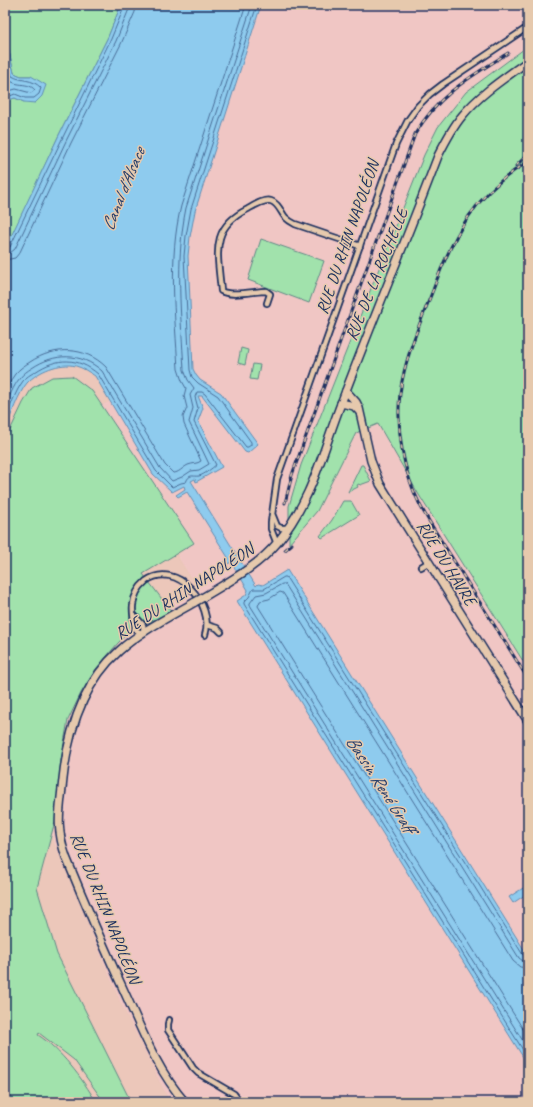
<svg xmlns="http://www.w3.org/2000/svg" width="533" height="1107" font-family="Caveat,sans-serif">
<rect width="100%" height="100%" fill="#ecc7ba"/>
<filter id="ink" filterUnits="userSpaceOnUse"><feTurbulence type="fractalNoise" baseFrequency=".025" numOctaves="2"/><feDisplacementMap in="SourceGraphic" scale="8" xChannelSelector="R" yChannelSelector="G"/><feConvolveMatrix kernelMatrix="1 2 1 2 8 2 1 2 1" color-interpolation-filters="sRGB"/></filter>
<g filter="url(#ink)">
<polygon fill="#f0c6c4" points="224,5 528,5 528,46 466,92 317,511 356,433 378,424 419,495 528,669 528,1102 170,1102 120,1001 35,796 59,771 68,720 81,693 96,669 118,643 128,633 146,619 197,587 177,555 183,551 94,409 111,401"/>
<g fill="#a1e2ac" stroke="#5e8885">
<polygon points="9,5 121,5 108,37 58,137 7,246 5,245 5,113 8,100 15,98 24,102 31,76 21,76 14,73 5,34 5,26"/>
<polygon points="528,46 528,669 419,495 378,424 356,433 317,511 289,544 289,506 301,465 424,155 438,127 466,92"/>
<polygon points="261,239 324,261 309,303 248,280"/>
<polygon points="241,348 248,350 245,365 238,363"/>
<polygon points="253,364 260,365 257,380 250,379"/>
<path d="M 72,376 L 92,391 L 194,543 L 143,574 L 171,611 L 128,633 L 118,643 L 96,669 L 81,693 L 68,720 L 61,759 L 55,821 L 37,888 L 57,954 L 131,1102 L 104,1102 L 74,1060 L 39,1033 L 38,1035 C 60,1049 83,1079 96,1102 L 5,1102 L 5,441 L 23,403 L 32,388 L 52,377 Z"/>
<polygon points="361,465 363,465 371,481 360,485 359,484 357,485 358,487 348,492"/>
<polygon points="343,501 351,501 359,515 322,538 320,536 332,520"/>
</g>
<g fill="#8ecbee" stroke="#608db4">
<path d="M 121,5 L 261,5 L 195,211 L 190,237 L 188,256 L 193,369 L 196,375 L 200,380 L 221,393 L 258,444 L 248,453 L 245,452 L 202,396 L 198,396 L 203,408 L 198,421 L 222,467 L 196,482 L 195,479 L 191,481 L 256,586 L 258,584 L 263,585 L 287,570 L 528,956 L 528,1065 L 237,601 L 246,595 L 248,590 L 231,562 L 221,568 L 219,566 L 229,559 L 187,492 L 178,497 L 176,495 L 185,489 L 184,486 L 172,492 L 153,474 L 95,376 C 89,372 83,368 76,366 C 60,362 38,371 27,383 C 19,392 10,418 5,431 L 5,249 L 58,137 L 108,37 Z"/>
<polygon points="5,34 14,73 21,76 31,76 46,85 42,96 35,103 24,102 15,98 8,100 5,113"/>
<polygon points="528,885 528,893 513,903 509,897"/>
</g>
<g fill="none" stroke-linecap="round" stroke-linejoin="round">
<g stroke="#496d98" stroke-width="1">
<path d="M 5,54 L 12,76 C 22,82 32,78 41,88 L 39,94 L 34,98 L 25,98 L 15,94 L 5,98"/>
<path d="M 5,73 C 11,90 27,80 35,90 L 31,93 L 16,89 L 5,92"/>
<polyline points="5,249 10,247 62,139 111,39 125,5"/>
<polyline points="5,254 10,253 15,249 66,141 116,41 129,9 130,5"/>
<polyline points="5,260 15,258 20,252 71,143 121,44 135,12 136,5"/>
<path d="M 5,393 C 8,387 11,379 15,374 C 19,369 25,365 30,362 C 54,346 85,346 106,367 L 165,465 L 173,473 C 179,473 182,468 188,465 C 193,463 197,464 201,461 L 184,424 L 183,417 L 187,408 L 184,396 L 186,388 L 182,381 L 178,369 C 175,315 168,259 181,206 L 246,5"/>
<path d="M 5,408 C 9,398 13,386 20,378 C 23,374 27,371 32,368 C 54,353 81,352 102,371 L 160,468 L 172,481 L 182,477 L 191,471 L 199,470 L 209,464 L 189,422 L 193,408 L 190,395 L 194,388 L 188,380 L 184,370 C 181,316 175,261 186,208 L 252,5"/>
<path d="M 5,421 C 10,408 15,392 23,381 C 26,377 31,374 35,372 C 57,357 78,357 98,374 L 156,471 L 172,487 L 181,483 L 186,482 C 190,473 192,477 199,476 C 204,475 212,468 216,465 L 194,422 L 198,408 L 195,397 L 197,392 L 202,392 L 205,394 L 246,447 L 248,447 L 251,445 L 251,442 L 218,396 L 198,383 L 192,377 L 190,370 L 184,256 L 186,236 L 191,209 L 257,5"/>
<polyline points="528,957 523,955 286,577 284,577 264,589 253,589 249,597 244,602 244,604 528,1058"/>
<polyline points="528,962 523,961 519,958 285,584 282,584 266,593 256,595 250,603 250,605 528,1049"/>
<polyline points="528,968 520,967 513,961 283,593 280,592 269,599 260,601 258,606 528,1037"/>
</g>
<g stroke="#1b2f5e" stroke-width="8">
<g id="minor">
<path d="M 267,303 L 270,294 L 266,291 C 255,291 230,297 221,291 C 218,254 209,228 248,209 C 255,205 264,199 271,201 C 278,203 281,212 285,217 C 288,220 291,222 295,224 L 360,246"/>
<polyline points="273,516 277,526 281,528 288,528"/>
<polyline points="277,544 271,529 271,522 277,479 396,144 408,120 418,106 430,94 443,84 528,27"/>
<polyline points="421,567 429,562"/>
<polyline points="134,615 143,625 144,632"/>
<polyline points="207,625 217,628 221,632"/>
<path d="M 142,634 L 135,629 C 134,621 132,612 133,605 C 134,595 139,587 146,581 C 177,559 215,605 205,635"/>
<polyline points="169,1020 168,1024 168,1030 193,1068 198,1073 234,1094 240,1102"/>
</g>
</g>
<g stroke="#1b2f5e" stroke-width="10">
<g id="secondary">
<polyline points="346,391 356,402 359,408 371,461 380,484 528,721"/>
<polyline points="341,403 354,406 359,411"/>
<path d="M 202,598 C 228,582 257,567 277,543 C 313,499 322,452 342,401 C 373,319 407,238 438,156 C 445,142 452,128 462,116 C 480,94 505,78 528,61"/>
<path d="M 185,1102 C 160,1074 144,1036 129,1002 C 107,954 86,906 66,857 C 55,826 60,810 63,779 C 68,732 82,684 119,651 C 141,631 169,617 195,602"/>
</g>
</g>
<use href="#minor" stroke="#e6c9ad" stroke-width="4.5"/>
<use href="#secondary" stroke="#e6c9ad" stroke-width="7"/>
<g stroke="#1b2f5e" stroke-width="3">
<g id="rail">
<path d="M 528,162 C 476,192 453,235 433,290 C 420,323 405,357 400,393 C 396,430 403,471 420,505 C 432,528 447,549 461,572 C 483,608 506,643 528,679"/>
<polyline points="516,166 528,154"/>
<path d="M 285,503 L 292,475 L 415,134 C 439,94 470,77 508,53"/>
<polyline points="285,550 292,544"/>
</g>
</g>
<use href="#rail" stroke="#e6c9ad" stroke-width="1.5" stroke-dasharray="4.5" stroke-linecap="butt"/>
<g stroke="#1b2f5e" stroke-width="10" stroke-linecap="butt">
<polyline id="secondary-bridge" points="195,602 202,598"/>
</g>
<use href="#secondary-bridge" stroke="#e6c9ad" stroke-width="7"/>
</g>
</g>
<g text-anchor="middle" stroke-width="3" stroke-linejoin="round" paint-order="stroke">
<g font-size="17" fill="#1b2f5e" stroke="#e6c9ad">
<text transform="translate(347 237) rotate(-71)" y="6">RUE DU RHIN NAPOLÉON</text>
<text transform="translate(376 274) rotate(-68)" y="6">RUE DE LA ROCHELLE</text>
<text transform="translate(447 563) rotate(58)" y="6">RUE DU HAVRE</text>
<text transform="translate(184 591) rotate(-33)" y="6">RUE DU RHIN NAPOLÉON</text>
<text transform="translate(106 908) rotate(68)" y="6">RUE DU RHIN NAPOLÉON</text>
</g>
<g font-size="18" font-style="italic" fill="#263f6c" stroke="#e6c9ad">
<text transform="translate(123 189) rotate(-68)" y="6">Canal d'Alsace</text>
<text transform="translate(381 784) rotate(57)" y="6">Bassin René Graff</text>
</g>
</g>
<rect width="533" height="1107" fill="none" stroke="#e6c9ad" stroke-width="20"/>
<rect x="10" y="10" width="513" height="1087" fill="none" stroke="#1b2f5e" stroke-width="1.5" filter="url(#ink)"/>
</svg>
